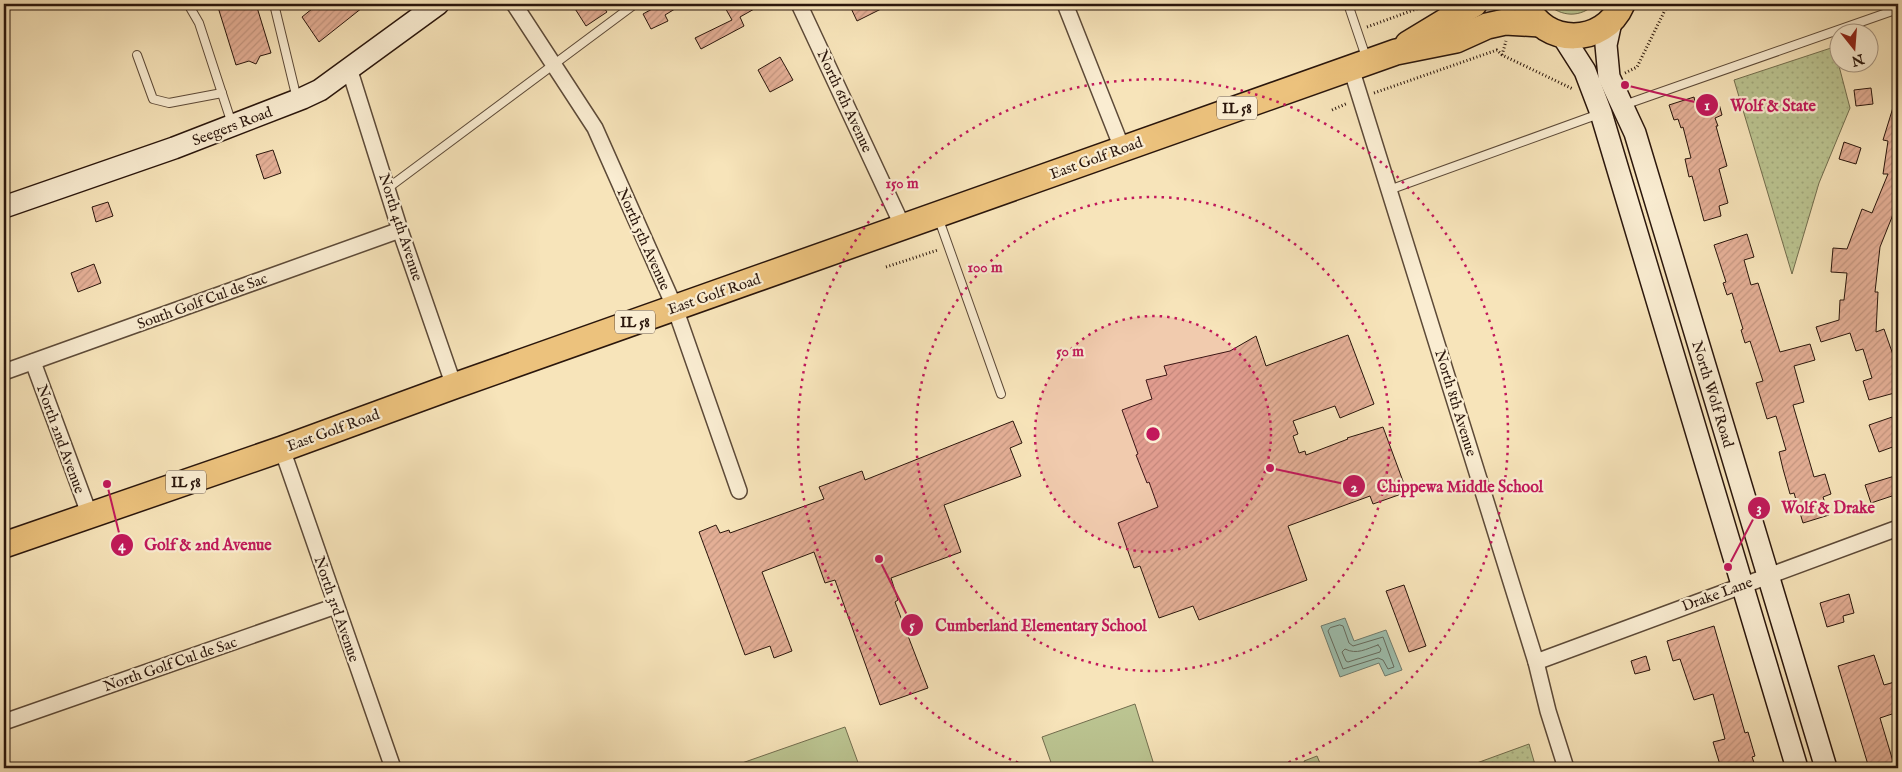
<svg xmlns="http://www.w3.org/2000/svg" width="1902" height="772" font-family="'IM FELL English',serif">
<defs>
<pattern id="grass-tufts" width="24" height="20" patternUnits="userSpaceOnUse" patternTransform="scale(1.25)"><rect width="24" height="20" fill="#bbc491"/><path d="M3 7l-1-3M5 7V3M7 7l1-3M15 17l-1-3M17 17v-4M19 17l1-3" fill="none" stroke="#a1a87c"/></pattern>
<pattern id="park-dots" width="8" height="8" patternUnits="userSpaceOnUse" patternTransform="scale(1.25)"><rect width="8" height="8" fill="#bbc491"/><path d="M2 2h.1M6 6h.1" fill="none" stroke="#a1a87c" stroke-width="1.8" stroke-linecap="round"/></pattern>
<pattern id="building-hatch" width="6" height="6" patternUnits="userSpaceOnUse" patternTransform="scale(1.25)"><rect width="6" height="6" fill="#e4af96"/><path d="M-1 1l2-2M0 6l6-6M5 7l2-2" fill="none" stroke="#c49680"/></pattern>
</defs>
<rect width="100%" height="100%" fill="#f7e4ba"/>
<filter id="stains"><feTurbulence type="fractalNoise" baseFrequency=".004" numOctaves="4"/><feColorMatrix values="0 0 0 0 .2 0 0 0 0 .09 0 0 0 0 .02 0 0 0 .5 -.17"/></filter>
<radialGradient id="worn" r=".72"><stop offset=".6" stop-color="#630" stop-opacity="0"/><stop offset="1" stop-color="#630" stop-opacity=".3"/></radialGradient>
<path fill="url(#grass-tufts)" stroke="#726d4e" d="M 1547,4 L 1595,4 C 1580,18 1562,17 1547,4 Z"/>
<g fill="url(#park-dots)" stroke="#726d4e">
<polygon points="1834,47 1850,108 1819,183 1792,274 1734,80"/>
<polygon points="1529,744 1536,768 1463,768"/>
</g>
<g fill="#bbc491" stroke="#726d4e">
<polygon points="1135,704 1155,768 1053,768 1042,737"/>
<polygon points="845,727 860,768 744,768 742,763"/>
<polygon points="1317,756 1322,768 1306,768 1304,761"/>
</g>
<polygon fill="#9dbfaf" stroke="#6f7b6e" points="1345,618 1354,641 1386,630 1402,670 1385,676 1379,663 1340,677 1321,626"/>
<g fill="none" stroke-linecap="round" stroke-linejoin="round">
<g stroke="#646a5e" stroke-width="1">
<polygon points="1340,625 1343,626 1349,643 1353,646 1383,637 1394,667 1388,669 1383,660 1378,658 1343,669 1328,631 1330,628"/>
<path d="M 1378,645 L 1381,649 L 1380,652 L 1348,662 L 1346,661 L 1342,652 L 1345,649 C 1357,655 1366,649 1378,645 Z"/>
</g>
</g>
<g fill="url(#building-hatch)" stroke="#2a160c">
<polygon points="217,4 256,4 271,53 260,56 256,64 249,61 236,65"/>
<polygon points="318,4 367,4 319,42 302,17"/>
<polygon points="572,4 601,4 607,12 586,26"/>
<polygon points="661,4 683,4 665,15 668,21 651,29 643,14"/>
<polygon points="723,4 763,4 740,17 744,26 701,49 695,38 732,20"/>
<polygon points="849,4 891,4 857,21"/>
<polygon points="780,57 793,80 770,92 758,70"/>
<polygon points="1871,88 1873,104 1856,106 1854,90"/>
<polygon points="1694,97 1696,106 1718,100 1722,115 1715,118 1718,126 1716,126 1727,166 1719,169 1728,203 1719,206 1721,216 1704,221 1692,176 1689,177 1685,159 1691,158 1683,127 1681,128 1678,119 1674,120 1669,105"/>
<polygon points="1895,101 1898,101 1898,202 1880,247 1875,292 1878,292 1876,332 1884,329 1898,369 1898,392 1869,400 1863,381 1872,378 1863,349 1856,351 1850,333 1821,342 1816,327 1839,320 1840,300 1844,300 1847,273 1831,272 1833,248 1847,249 1862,209 1872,213 1888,174 1883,174 1888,141 1883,140"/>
<polygon points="1844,142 1861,148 1856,164 1839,159"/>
<polygon points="273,150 281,173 264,179 256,155"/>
<polygon points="108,202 113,216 96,222 92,207"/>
<polygon points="1747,234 1754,257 1744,260 1751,285 1758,283 1780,352 1810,344 1815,360 1794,366 1804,402 1793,405 1814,477 1825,474 1831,494 1823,497 1829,515 1803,523 1794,493 1790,494 1783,469 1779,452 1786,450 1776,416 1767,419 1756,383 1763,381 1750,341 1745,343 1741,330 1743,329 1732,293 1727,295 1723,283 1726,282 1714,245"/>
<polygon points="94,264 101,283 78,292 71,273"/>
<polygon points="1348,335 1374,404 1340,418 1335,406 1293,421 1298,434 1293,436 1299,453 1305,451 1306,455 1348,439 1347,438 1383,427 1407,492 1373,504 1370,496 1288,526 1307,580 1199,620 1193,606 1159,618 1140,566 1134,568 1118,523 1158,507 1149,482 1147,483 1136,455 1138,454 1122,410 1152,399 1146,380 1167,375 1164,366 1230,351 1256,336 1266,366"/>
<polygon points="1898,415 1898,445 1879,452 1869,425"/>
<polygon points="1013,421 1022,443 1010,448 1021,476 944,505 961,552 891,578 898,600 895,602 928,688 880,705 835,580 825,583 814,552 762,572 792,651 774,658 770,646 745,655 699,532 716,525 720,533 729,530 730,533 824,499 819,487 862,471 865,480"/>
<polygon points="1898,475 1898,494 1871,503 1865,485"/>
<polygon points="1404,585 1426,646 1409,652 1386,591"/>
<polygon points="1849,594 1854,613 1843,616 1844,622 1827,627 1820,603"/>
<polygon points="1714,626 1745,733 1748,732 1755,756 1752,757 1756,768 1721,768 1713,742 1725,739 1713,694 1694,700 1680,659 1673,661 1667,641"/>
<polygon points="1874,655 1884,685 1898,681 1898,712 1880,718 1895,768 1869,768 1838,666"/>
<polygon points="1646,656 1650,670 1635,674 1631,661"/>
</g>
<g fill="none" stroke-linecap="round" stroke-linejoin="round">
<g stroke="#5d4a38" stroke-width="10">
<g id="lane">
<polyline points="188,4 199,23 232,124"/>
<polyline points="274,4 297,99"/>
<polyline points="1348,4 1367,60"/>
<polyline points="137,55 153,99 169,103 222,93"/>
<polyline points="1624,105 1898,9"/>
<polyline points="388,188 635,4"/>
<polyline points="1389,190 1599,114"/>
<polyline points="938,217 1001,394"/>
</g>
</g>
<g stroke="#5d4a38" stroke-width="18">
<g id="street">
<polyline points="514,4 595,128 675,308 739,491"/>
<polyline points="799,4 903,227"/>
<polyline points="1065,4 1122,148"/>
<polyline points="349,68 400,230 454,386"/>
<polyline points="1351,68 1536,662 1548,711 1566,768"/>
<polyline points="33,362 90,516"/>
<polyline points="4,372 400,230"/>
<polyline points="282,449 393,768"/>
<polyline points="1536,662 1898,528"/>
<polyline points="4,722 336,606"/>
</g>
</g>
<g stroke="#2a160c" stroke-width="24">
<g id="secondary">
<polyline points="1611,22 1606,45 1609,77 1635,133 1826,768"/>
<polyline points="1562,35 1585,71 1601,113 1797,768"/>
<polyline points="4,207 174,148 303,98 320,90 438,4"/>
</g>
</g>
<g stroke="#2a160c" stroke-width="28">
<g id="primary">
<path d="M 1526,4 C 1544,47 1604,46 1622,4"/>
<polyline points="1408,44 1474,4"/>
<polyline points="4,545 282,449 454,386 1396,52 1456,40 1487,26 1505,22 1540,24"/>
</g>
</g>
<g stroke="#2a160c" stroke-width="3" stroke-dasharray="1 2.5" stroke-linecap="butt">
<polyline points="1367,27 1430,4"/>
<polyline points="1502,55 1506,41"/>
<polyline points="1625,73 1637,67 1668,4"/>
<polyline points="1374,93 1497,50 1502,55 1573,89"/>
<polyline points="1332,110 1348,103"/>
<polyline points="886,267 938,250"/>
</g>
<use href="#lane" stroke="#faedd2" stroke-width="8"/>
<use href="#street" stroke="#faedd2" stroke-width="15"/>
<use href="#secondary" stroke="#faedd2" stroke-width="21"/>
<use href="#primary" stroke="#ecc27d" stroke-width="25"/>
</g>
<circle cx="1153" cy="434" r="118" fill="#c2185b" fill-opacity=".12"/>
<g fill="none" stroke="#c2185b" stroke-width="2.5" stroke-dasharray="2.5 5">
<circle cx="1153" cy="434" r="118"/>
<circle cx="1153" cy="434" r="237"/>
<path d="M1032 768A355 355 0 1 1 1274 768"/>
</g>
<g text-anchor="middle" stroke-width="4.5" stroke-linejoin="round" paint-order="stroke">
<g fill="#faedd2" stroke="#685647" stroke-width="1">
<rect x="1217" y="96.5" width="40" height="23" rx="4"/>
<rect x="615" y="310.5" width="40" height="23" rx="4"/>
<rect x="166" y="470.5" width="40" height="23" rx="4"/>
</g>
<g font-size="14" font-weight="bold" fill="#2a160c">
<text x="1237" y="113">IL 58</text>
<text x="635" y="327">IL 58</text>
<text x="186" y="487">IL 58</text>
</g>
<g font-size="15" fill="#2a160c" stroke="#faedd2">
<text transform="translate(845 101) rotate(65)" y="5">North 6th Avenue</text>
<text transform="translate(232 126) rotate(-21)" y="5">Seegers Road</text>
<text transform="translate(1096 158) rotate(-20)" y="5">East Golf Road</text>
<text transform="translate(401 227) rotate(72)" y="5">North 4th Avenue</text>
<text transform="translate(644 239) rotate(66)" y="5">North 5th Avenue</text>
<text transform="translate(714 294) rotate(-19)" y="5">East Golf Road</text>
<text transform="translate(202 301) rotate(-20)" y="5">South Golf Cul de Sac</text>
<text transform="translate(1713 394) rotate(73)" y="5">North Wolf Road</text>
<text transform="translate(1456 403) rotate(73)" y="5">North 8th Avenue</text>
<text transform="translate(333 430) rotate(-20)" y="5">East Golf Road</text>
<text transform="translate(61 439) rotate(70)" y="5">North 2nd Avenue</text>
<text transform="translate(1717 594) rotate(-20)" y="5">Drake Lane</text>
<text transform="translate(337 609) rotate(71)" y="5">North 3rd Avenue</text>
<text transform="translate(170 664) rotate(-19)" y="5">North Golf Cul de Sac</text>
</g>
</g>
<circle cx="1153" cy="434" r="8" fill="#c2185b" stroke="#faedd2" stroke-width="2.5"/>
<g font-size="15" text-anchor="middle" font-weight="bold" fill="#c2185b" stroke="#faedd2" stroke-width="4.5" stroke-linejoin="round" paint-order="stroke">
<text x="902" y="188">150 m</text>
<text x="985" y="272">100 m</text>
<text x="1070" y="356">50 m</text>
</g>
<path fill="none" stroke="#c2185b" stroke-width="2" d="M1625 85L1707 105M1270 468L1354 486M1728 567L1759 508M107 484L122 545M879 559L912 625"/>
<g fill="#c2185b" stroke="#faedd2" stroke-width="2">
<circle cx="1625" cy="85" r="5"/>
<circle cx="1270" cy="468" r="5"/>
<circle cx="1728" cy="567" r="5"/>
<circle cx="107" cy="484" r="5"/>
<circle cx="879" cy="559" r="5"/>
<circle cx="1707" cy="105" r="12"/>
<circle cx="1354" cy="486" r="12"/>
<circle cx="1759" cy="508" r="12"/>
<circle cx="122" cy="545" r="12"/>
<circle cx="912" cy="625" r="12"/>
</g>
<g font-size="15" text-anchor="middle" font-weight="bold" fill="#fff">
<text x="1707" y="110">1</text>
<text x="1354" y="492">2</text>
<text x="1759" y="513">3</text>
<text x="122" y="550">4</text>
<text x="912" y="630">5</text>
</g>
<g font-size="16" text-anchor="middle" font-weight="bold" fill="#c2185b" stroke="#faedd2" stroke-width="4.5" stroke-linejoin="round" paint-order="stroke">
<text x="1773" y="111">Wolf &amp; State</text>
<text x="1460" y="492">Chippewa Middle School</text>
<text x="1828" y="513">Wolf &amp; Drake</text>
<text x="208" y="550">Golf &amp; 2nd Avenue</text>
<text x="1041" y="631">Cumberland Elementary School</text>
</g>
<rect width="1902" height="772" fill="none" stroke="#f7e4ba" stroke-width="20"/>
<rect x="5" y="5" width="1892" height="762" fill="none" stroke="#2a160c" stroke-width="2.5"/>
<rect x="10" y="10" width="1882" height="752" fill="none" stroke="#2a160c"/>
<g transform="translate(1854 48) rotate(163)"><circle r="24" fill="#faedd2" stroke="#a79783"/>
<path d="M0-4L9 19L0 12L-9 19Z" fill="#8f2418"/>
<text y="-8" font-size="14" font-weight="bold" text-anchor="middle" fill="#2a160c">N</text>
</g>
<rect width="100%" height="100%" filter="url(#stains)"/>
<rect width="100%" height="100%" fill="url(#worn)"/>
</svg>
